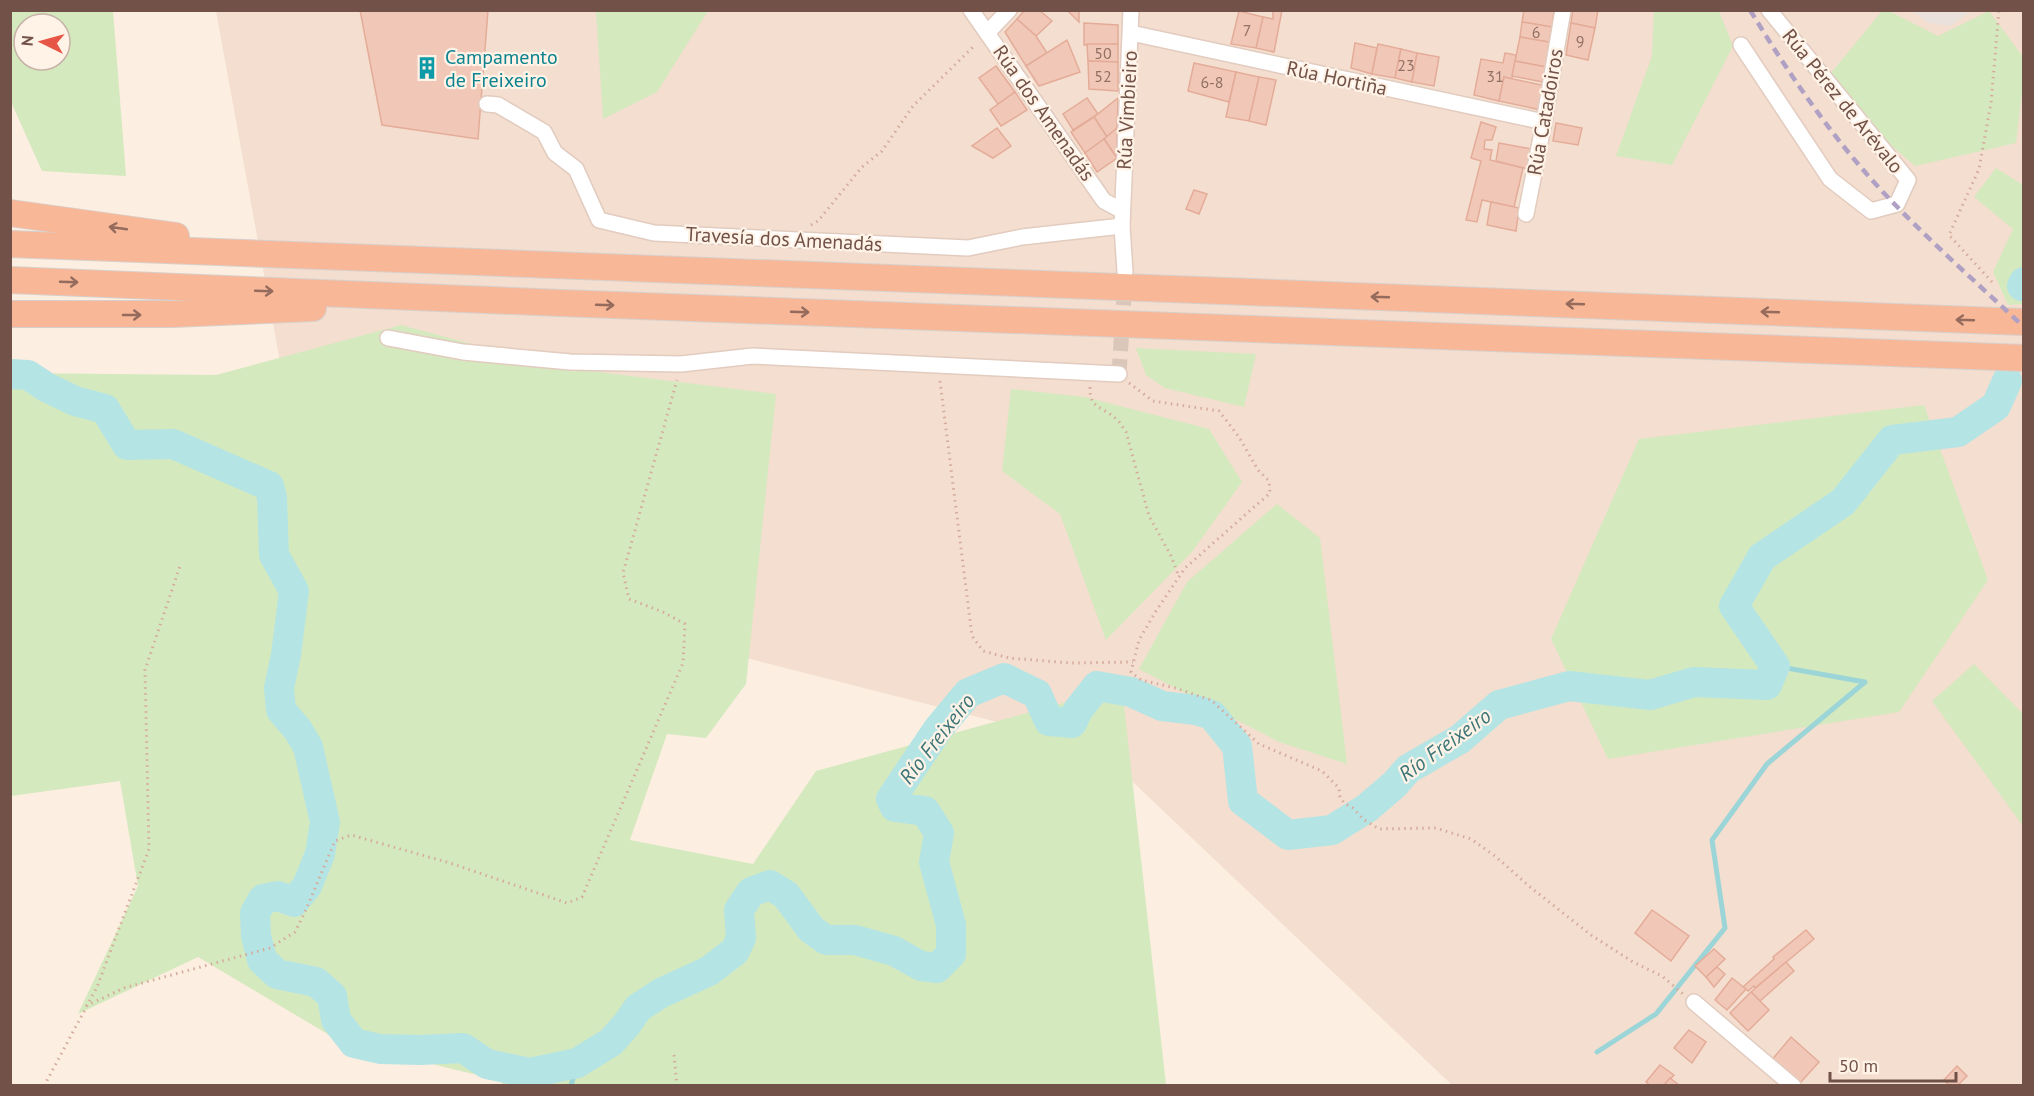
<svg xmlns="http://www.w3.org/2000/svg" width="2034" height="1096" font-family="'PT Sans',sans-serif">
<rect width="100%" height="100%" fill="#fceee0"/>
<polygon fill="#f3decf" points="216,11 2023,11 2023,1085 1452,1085 1096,747 314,548"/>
<polygon fill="#eae1dc" points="1912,11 1972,11 1950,26 1929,23"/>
<g fill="#d5e9bf" fill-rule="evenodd">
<path d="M 10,11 L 113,11 L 126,176 L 42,171 L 11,102 ZM 24,24 L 60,24 L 60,60 L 24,60 Z"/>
<polygon points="596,11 596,10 708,11 657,92 603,119"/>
<polygon points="1654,11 1719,11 1733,46 1672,165 1616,156 1652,56"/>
<polygon points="1882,11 1889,11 1938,36 1989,11 2023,57 2023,84 2016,143 1915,166 1821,85"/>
<polygon points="1996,168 2023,185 2023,304 2008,305 1993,272 2013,229 1974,197"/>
<polygon points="401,325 558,367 776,394 746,684 706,738 667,734 630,840 753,864 816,771 1122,687 1166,1085 502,1085 502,1081 341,1042 198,957 78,1014 138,886 120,781 11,796 10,373 216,375"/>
<polygon points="1136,348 1256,354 1244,407 1165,388 1146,375"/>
<polygon points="1011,389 1085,397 1209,429 1242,482 1192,552 1106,640 1060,514 1002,471"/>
<polygon points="1924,405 1988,580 1899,712 1608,759 1551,639 1639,439"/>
<polygon points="1277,504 1320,538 1347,764 1279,742 1139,669 1187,582"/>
<polygon points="1974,664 2023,714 2023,826 1932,701"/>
</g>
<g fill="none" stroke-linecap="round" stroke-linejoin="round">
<g stroke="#9bd5d7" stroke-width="5">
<polyline points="1597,1052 1656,1014 1725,928 1712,840 1767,764 1865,682 1775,666"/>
<polyline points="571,1086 577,1063"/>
</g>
<g stroke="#b5e4e5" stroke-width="30">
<polyline points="2022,286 2024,282"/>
<polyline points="10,374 28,375 46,387 75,401 105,409 127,445 173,444 269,486 272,498 274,555 294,591 286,655 279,688 281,710 298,730 308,747 325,822 320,854 307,886 294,902 278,896 263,899 255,913 256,936 262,960 277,974 316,982 332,996 336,1020 354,1043 380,1049 420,1050 463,1048 487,1064 530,1073 577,1063 611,1042 627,1024 638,1008 661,993 709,971 735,951 741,938 739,910 751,892 770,885 786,895 811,929 826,940 855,940 894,951 921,966 937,968 951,954 951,925 934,862 939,833 925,811 895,807 891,799 938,729 968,693 1004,678 1037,694 1049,721 1072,723 1078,710 1097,686 1131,692 1162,706 1196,710 1212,715 1237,746 1243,801 1288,835 1332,830 1367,808 1395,784 1408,769 1460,739 1499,705 1569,686 1650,695 1694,682 1767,685 1775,666 1734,606 1762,557 1843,502 1892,440 1958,432 1996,406 2007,381"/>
</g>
</g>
<g fill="#f1c8b8" stroke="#e4ac98" stroke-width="1.5">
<polygon points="360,10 488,10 478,139 382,125"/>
<polygon points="1025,10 1039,10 1052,21 1036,36 1017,19"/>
<polygon points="1067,10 1079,10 1079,22"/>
<polygon points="1273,10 1282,10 1274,52 1256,48 1263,17 1273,19"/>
<polygon points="1524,10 1554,10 1552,27 1522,22"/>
<polygon points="1573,10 1598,10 1595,28 1571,23"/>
<polygon points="1239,11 1263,17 1256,48 1231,44"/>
<polygon points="1017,19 1036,36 1047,53 1026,66 1005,32"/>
<polygon points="1522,22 1552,27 1549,42 1520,37"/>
<polygon points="1084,23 1118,25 1118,44 1084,45"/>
<polygon points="1571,23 1595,28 1588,60 1566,55"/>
<polygon points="1520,37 1549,42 1546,67 1515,61"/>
<polygon points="1067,40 1080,72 1039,86 1026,66"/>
<polygon points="1355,43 1377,48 1372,74 1351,68"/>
<polygon points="1087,44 1118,44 1118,62 1088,61"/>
<polygon points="1378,44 1401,49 1395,78 1372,74"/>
<polygon points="1401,49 1417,53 1412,82 1395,78"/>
<polygon points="1417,53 1439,57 1434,86 1412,82"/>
<polygon points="1505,53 1516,55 1512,79 1504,77 1499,101 1474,95 1481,59 1503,63"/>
<polygon points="1088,61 1118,62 1118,91 1089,89"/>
<polygon points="1515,61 1546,67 1543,82 1512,76"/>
<polygon points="1194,63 1236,72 1229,102 1188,91"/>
<polygon points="996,66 1015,92 998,104 979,78"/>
<polygon points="1236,72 1259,77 1249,121 1226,117"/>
<polygon points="1259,77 1276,80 1266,125 1249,121"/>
<polygon points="1504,77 1546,86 1541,110 1499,101"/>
<polygon points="1015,92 1027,110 1001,126 990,110"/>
<polygon points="1087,98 1098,114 1073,130 1063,114"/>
<polygon points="1118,98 1117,128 1107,137 1094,117"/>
<polygon points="1094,117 1107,137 1085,153 1071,132"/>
<polygon points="1481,122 1496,127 1492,140 1485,140 1484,149 1492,150 1490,160 1523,168 1514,207 1482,200 1477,222 1466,220 1481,161 1471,158"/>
<polygon points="1556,123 1582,128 1578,145 1553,141"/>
<polygon points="997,128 1011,146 993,158 972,146"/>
<polygon points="1117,128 1117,158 1104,139"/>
<polygon points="1104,139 1117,158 1097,172 1085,153"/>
<polygon points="1499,143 1532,149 1528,169 1496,161"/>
<polygon points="1194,190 1207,194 1199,214 1186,209"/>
<polygon points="1491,202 1519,208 1516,231 1487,225"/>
<polygon points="1652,910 1689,936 1671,961 1635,933"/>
<polygon points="1806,930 1814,939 1755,988 1754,986 1748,991 1743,987 1774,959 1773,957"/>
<polygon points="1714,949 1725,959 1706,977 1695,966"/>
<polygon points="1786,962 1794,971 1760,1001 1751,992"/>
<polygon points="1717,967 1725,974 1714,987 1706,977"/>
<polygon points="1732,978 1746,989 1727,1010 1715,1000"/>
<polygon points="1751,992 1769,1010 1748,1031 1730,1013"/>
<polygon points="1689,1030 1706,1042 1692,1063 1674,1048"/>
<polygon points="1791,1037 1819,1062 1800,1083 1771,1061"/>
<polygon points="1660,1065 1674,1075 1663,1086 1651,1086 1646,1082"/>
<polygon points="1957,1066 1967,1076 1957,1086 1950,1086 1944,1080"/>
<polygon points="1670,1078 1680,1086 1663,1086"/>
</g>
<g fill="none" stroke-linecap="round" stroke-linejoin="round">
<polyline stroke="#dac7ba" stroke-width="15" stroke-dasharray="15 8" stroke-linecap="butt" points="1119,374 1125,281"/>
<g stroke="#e2cbbf" stroke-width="18">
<g id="minor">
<polyline points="971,10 1104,201 1121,210"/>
<polyline points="988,32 1009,10"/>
<polyline points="1131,33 1544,122"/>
<polyline points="1741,45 1830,179 1871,211 1897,204 1908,180 1769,10"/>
<polyline points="487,104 498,105 544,132 555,153 576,169 599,220 654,233 968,248 1022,237 1122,226 1131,10"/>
<polyline points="1526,214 1544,122 1563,10"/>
<polyline points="1122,226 1125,272"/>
<polyline points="388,338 463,352 570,362 681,364 753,356 1119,374"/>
<polyline points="1694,1002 1793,1086"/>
</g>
</g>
<g stroke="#d8cfcc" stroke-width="28">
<g id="trunk">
<polyline points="10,213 176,236"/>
<polyline points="10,244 2024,322"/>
<polyline points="10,280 561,303 2024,358"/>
<polyline points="10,314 172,314 313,308"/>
</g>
</g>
<g stroke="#d5ab9c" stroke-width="3" stroke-dasharray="1.5 4.5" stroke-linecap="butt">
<polyline points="811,225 818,221 862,167 882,151 913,106 975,45"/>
<polyline points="1992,282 1949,235 1979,169 1991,103 1999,10"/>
<polyline points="940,381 972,636 983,651 1009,658 1071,663 1133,662"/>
<polyline points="1129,383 1153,401 1219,411 1239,437 1258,470 1269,481 1270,493 1185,568 1156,611 1139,640 1131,672 1141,680 1175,688 1211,700 1259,744 1322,771 1339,788 1340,797 1344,803 1353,808 1363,819 1379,829 1436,828 1471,839 1495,856 1530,887 1591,935 1633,962 1662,976 1683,994"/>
<path d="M 1090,387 C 1089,410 1104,406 1117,420 C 1121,423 1123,428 1126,432 L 1149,516 L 1171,556 L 1179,577"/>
<polyline points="86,1006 124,988 270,948 295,932 304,914 335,841 351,835 450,863 567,903 582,897 683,663 685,624 663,612 629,599 623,573 677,380"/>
<polyline points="674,1055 677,1086"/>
<polyline points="44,1086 97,987 149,849 145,670 180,566"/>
</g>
<use href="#minor" stroke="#fff" stroke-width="15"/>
<use href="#trunk" stroke="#f8b797" stroke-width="26"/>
<path stroke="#afa0c4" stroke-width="4.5" stroke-dasharray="9 6" stroke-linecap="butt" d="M 1750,10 C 1789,74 1831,136 1882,191 C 1927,239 1976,282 2024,327"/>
</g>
<defs><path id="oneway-shaft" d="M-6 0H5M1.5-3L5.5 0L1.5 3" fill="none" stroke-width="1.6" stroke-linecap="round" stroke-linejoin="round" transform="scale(1.5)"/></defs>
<g stroke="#946b5c">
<use href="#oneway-shaft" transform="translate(118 228) rotate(-172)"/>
<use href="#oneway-shaft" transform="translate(69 282) rotate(2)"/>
<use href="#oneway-shaft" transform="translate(264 291) rotate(2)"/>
<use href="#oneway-shaft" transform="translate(1380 297) rotate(-178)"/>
<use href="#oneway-shaft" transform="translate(1575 304) rotate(-178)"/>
<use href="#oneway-shaft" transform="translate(605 305) rotate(2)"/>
<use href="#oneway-shaft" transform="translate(800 312) rotate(2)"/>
<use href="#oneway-shaft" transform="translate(1770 312) rotate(-178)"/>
<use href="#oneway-shaft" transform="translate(132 315)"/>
<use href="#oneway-shaft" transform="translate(1965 320) rotate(-178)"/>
</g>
<defs>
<g id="building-bare" transform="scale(1.8)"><path d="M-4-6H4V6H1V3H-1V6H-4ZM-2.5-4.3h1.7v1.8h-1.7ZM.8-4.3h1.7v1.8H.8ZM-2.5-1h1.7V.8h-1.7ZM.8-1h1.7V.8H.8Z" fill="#0f9aa8" stroke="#fff2e6" stroke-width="2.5" paint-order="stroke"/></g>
</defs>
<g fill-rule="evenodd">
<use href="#building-bare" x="427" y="68"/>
</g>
<g text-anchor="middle" stroke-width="4.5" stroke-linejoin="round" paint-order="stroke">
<g font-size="16" fill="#927064">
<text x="1247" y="36">7</text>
<text x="1536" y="38">6</text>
<text x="1580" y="47">9</text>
<text x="1103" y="59">50</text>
<text x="1406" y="71">23</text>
<text x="1103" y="82">52</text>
<text x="1495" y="82">31</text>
<text x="1212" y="88">6-8</text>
</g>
<g font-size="20" fill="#0d838f" stroke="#fff2e6" text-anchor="start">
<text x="445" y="64">Campamento<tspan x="445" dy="23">de Freixeiro</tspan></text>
</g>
<g font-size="20" fill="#725248" stroke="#fff2e6">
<text transform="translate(1337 78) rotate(12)" y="7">Rúa Hortiña</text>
<text transform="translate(1843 101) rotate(51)" y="7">Rúa Pérez de Arévalo</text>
<text transform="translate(1127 110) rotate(-87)" y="7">Rúa Vimbieiro</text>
<text transform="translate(1545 112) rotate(-80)" y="7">Rúa Catadoiros</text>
<text transform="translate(1044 113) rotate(55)" y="7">Rúa dos Amenadás</text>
<text transform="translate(784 239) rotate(3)" y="7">Travesía dos Amenadás</text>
</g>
<g font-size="21" font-style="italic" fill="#3c7678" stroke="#fff2e6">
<text transform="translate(937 739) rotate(-52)" y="7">Río Freixeiro</text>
<text transform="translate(1445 745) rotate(-36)" y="7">Río Freixeiro</text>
</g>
</g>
<rect width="2034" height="1096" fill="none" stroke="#725248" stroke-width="24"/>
<g transform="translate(42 42) rotate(275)"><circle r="28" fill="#fff2e6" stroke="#c7b2a7" stroke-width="1.5"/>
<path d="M0-4.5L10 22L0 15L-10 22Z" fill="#e65545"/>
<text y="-9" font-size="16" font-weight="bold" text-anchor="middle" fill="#725248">N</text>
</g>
<path d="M1830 1072v9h126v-9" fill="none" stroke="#725248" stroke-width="3"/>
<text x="1839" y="1072" font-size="18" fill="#725248" stroke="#fff2e6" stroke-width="4.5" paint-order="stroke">50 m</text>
</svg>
